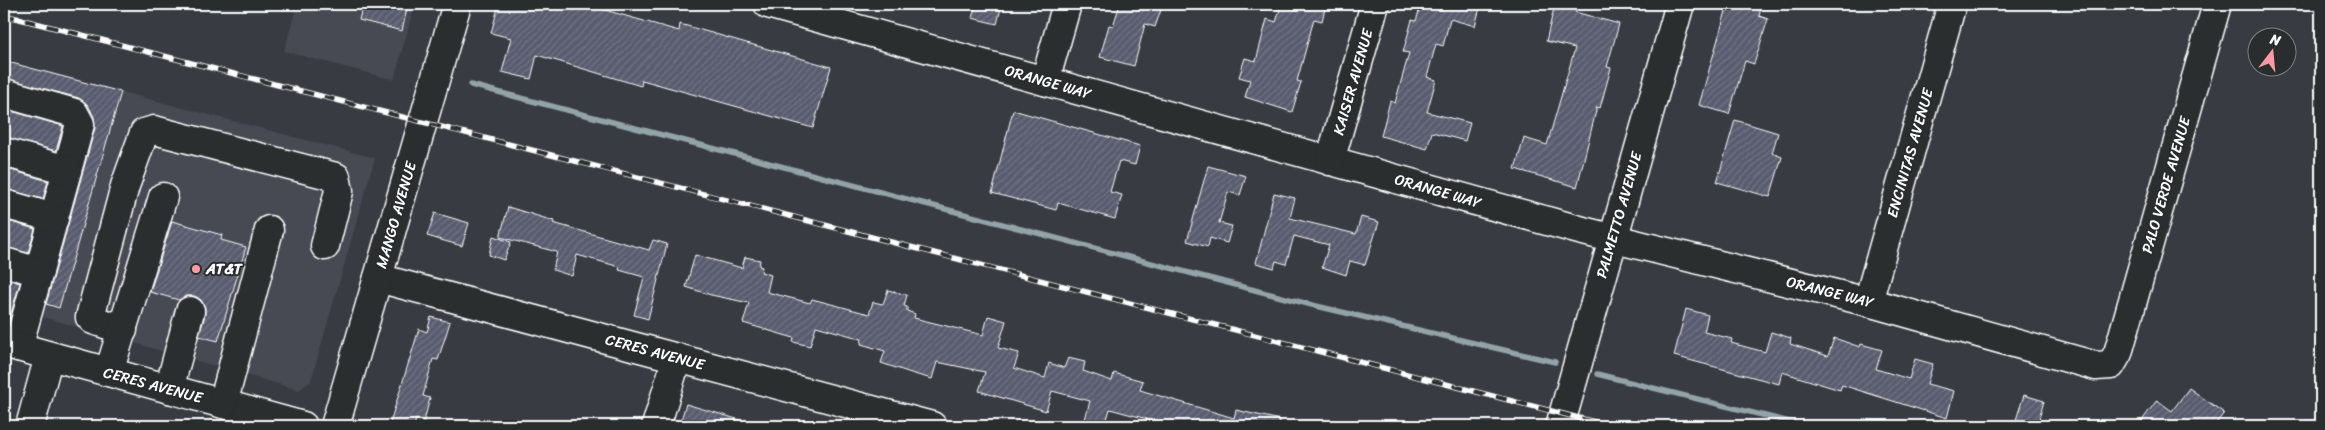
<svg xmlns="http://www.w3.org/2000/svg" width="2325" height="430" font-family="Sriracha,sans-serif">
<defs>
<pattern id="building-hatch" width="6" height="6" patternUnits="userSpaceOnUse" patternTransform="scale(1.25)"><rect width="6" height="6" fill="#595c6e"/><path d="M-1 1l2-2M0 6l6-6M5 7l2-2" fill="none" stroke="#727484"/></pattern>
</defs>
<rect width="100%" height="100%" fill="#383b41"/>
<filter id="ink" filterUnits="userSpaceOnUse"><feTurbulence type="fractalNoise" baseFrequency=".02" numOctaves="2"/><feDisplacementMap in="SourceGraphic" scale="10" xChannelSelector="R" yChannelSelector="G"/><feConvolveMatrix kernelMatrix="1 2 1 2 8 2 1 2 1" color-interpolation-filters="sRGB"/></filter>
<g filter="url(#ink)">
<g fill="#464952">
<polygon points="297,4 415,4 394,80 284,51"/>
<polygon points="4,61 375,158 311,381 299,390 4,306"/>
</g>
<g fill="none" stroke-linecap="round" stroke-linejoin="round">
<g stroke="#93a4a9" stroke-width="5.5">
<polyline points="471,85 1312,305 1555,362"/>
<polyline points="1597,374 1806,426"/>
</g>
</g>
<g fill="url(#building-hatch)" stroke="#fff">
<polygon points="363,4 408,4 402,31 359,20"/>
<polygon points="499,4 584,4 679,31 680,24 831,67 813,128 642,80 641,86 537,55 531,79 502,72 511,38 491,33"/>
<polygon points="976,4 1002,4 997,24 972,18"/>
<polygon points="1120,4 1163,4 1155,27 1145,24 1134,66 1100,57 1109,25 1113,26"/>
<polygon points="1278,4 1326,4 1322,21 1314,19 1297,81 1301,82 1292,112 1245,97 1250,80 1239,77 1245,58 1256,61 1267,19 1276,22 1280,9 1277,9"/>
<polygon points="1412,4 1481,4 1475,26 1450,19 1443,46 1436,44 1427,77 1436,80 1427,112 1470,123 1465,141 1432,132 1427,149 1381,136 1390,101 1395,103 1409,53 1403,52 1412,20 1416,21 1419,11 1411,9"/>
<polygon points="1555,4 1578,4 1575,12 1619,24 1607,67 1611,68 1600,108 1597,107 1577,187 1515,169 1524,138 1547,145 1575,48 1546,41"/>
<polygon points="1728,4 1762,4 1759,16 1768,19 1754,64 1745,61 1729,114 1699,105"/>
<polygon points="4,61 121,92 59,308 46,304 95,128 94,117 88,105 79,98 4,78"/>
<polygon points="4,109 63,126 56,151 4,137"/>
<polygon points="1013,110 1140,146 1135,165 1119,161 1110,192 1122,195 1115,219 1058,203 1056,210 992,193"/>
<polygon points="1735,120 1778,133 1772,153 1782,157 1770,197 1717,182"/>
<polygon points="1208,166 1246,176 1240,195 1228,192 1219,223 1232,226 1227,243 1210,238 1208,247 1187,241"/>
<polygon points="4,168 48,181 43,199 4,189"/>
<polygon points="1274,193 1295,198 1290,218 1356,234 1361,217 1379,222 1365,265 1350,261 1346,275 1322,267 1329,245 1294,236 1286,264 1276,261 1274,268 1256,263"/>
<polygon points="508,207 554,221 553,223 649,250 653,240 667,244 648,319 634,315 644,277 619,270 620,267 577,255 572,276 553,270 557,252 500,237"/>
<polygon points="435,213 469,223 462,246 427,236"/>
<polygon points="4,220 35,229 28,253 4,247"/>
<polygon points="172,221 222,235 221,240 246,247 218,341 199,336 205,315 205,307 201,300 195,296 186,296 179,300 150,292"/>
<polygon points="493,236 511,242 504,260 489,255"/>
<polygon points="695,255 742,268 745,257 760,260 759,266 762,267 761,272 771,275 767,292 810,303 812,299 869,314 873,302 883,304 888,290 907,295 904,306 907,307 907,311 915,314 914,318 983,335 988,316 1006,321 998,348 1019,353 1014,368 1045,378 1049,363 1064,368 1068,358 1085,362 1083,371 1112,381 1114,373 1143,381 1140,390 1234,418 1236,410 1280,420 1280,426 1165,426 1147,421 1147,419 1110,409 1105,426 1097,426 1084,423 1090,401 1052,391 1046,411 979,391 985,372 937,362 932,379 914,374 881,363 885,351 861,344 862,339 816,326 810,346 793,342 794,338 743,323 749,303 711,295 686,287"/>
<polygon points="4,278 20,283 8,323 4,322"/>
<polygon points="1686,309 1708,315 1704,332 1732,339 1731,343 1765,352 1771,332 1791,338 1790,344 1828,356 1834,338 1860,347 1861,344 1882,350 1876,369 1909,379 1915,359 1933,364 1927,384 1954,391 1947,418 1842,385 1840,390 1782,372 1779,384 1674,356"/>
<polygon points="431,317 450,322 438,360 433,359 423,396 430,398 424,421 416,419 414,426 389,426 419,329 427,332"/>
<polygon points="2189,388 2224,413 2214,426 2138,426 2157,400 2172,411"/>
<polygon points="2024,395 2044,401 2037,426 2014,426"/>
<polygon points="686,404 747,422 747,426 679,426"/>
</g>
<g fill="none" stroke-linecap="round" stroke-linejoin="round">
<g stroke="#fff" stroke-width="31">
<g id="minor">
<polyline points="768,4 1583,231 1868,302 2096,366 2111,365 2118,353 2217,4"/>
<polyline points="1045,81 1067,4"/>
<polyline points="4,93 74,113 80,124 18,347"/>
<polyline points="4,152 67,170"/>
<polyline points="1330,161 1375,4"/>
<polyline points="4,204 54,218"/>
<polyline points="4,262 39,272"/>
<polyline points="378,278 932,426"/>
<polyline points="1868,302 1952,4"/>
<polyline points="123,330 93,320 90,317 125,186 144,133 154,130 336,177 339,191 325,246"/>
<polyline points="4,343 303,426"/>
<polyline points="109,372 163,197"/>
<polyline points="169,389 190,311"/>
<polyline points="223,404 269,230"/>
<polyline points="30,426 49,356"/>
<polyline points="335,426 457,4"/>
<polyline points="656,426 677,358"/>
<polyline points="1560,426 1680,4"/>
</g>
</g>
<use href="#minor" stroke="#2a2d2e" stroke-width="28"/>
<g stroke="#fff" stroke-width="5.5">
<polyline id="rail" points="4,15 1610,426"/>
</g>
<use href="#rail" stroke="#2a2d2e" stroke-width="4" stroke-dasharray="11" stroke-linecap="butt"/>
</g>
</g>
<circle fill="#ff9aa2" stroke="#2a2d2e" stroke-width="2" cx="196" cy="269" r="5"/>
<g text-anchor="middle" stroke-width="4" stroke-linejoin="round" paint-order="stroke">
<g font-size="15" fill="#fff" stroke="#2a2d2e">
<text transform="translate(1048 82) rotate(16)" y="5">ORANGE WAY</text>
<text transform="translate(1353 82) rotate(-74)" y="5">KAISER AVENUE</text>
<text transform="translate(1910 153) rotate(-74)" y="5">ENCINITAS AVENUE</text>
<text transform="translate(2166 185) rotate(-74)" y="5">PALO VERDE AVENUE</text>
<text transform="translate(1438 191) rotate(16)" y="5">ORANGE WAY</text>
<text transform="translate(396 215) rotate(-74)" y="5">MANGO AVENUE</text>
<text transform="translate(1619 215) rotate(-74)" y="5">PALMETTO AVENUE</text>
<text transform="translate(1830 292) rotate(14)" y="5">ORANGE WAY</text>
<text transform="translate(655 352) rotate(15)" y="5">CERES AVENUE</text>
<text transform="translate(153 385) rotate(15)" y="5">CERES AVENUE</text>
</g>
<g font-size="15" font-weight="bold" fill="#fff" stroke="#2a2d2e" text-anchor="start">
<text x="206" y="274">AT&amp;T</text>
</g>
</g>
<rect width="2325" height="430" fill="none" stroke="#2a2d2e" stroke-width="20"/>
<rect x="10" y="10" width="2305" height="410" fill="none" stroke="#fff" stroke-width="2" filter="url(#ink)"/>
<g transform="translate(2272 52) rotate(16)"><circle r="24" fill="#2a2d2e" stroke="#7f8182"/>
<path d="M0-4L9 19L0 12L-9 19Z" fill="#ff9aa2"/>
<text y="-8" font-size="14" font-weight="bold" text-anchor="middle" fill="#ffffff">N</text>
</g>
</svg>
